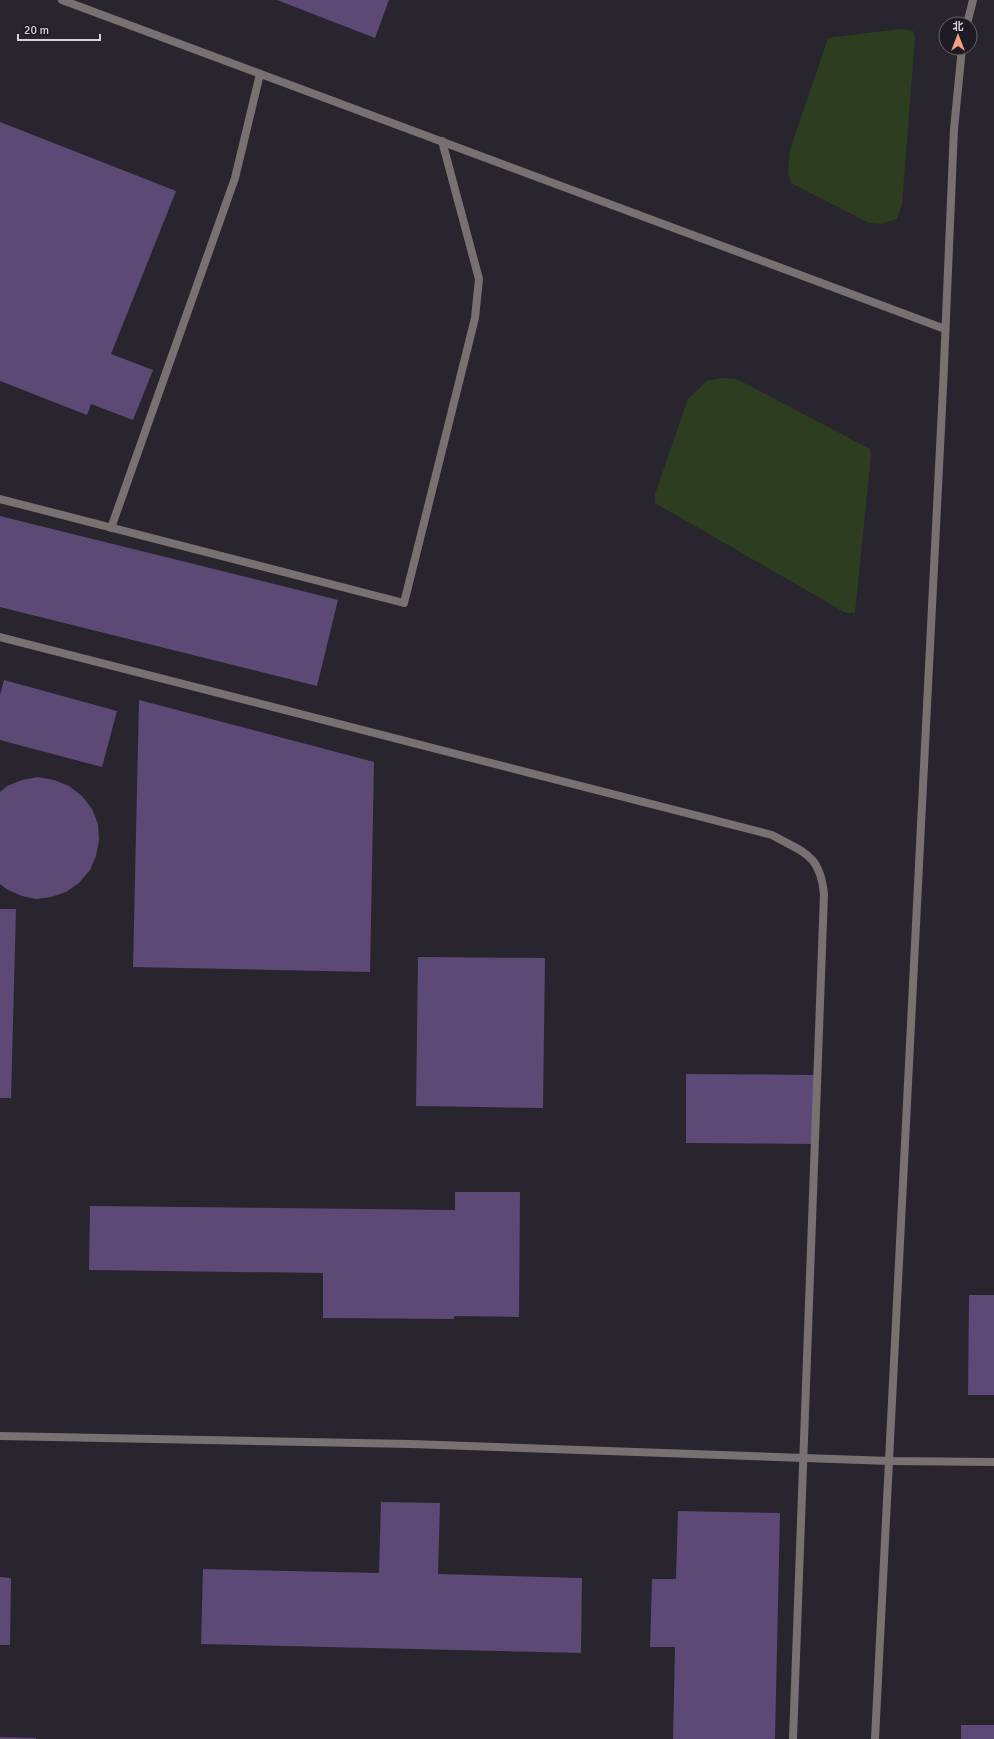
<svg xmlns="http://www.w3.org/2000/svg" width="994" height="1739" font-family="Signika,'Noto Sans SC',sans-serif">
<rect width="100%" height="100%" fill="#29252e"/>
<g fill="#2d3d20">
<polygon points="900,29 913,31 915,37 902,204 897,219 880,224 869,223 791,183 788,173 790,150 828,38"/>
<polygon points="722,378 737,379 870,449 871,455 855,613 846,613 655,503 655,494 688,399 707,381"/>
</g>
<g fill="#5d4975">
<polygon points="277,0 389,0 375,38"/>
<polygon points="0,122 176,191 111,354 153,370 133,420 91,404 87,415 0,381"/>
<polygon points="0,516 338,600 317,686 0,607"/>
<polygon points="4,680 117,711 102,767 0,740 0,695"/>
<polygon points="139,700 374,762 370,972 133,967"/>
<polygon points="38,777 54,780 69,786 82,796 92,809 98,824 99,840 96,856 90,870 79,883 66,892 51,897 36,899 22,896 8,890 0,884 0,792 7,786 22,780"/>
<polygon points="0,909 16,909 11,1098 0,1098"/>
<polygon points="418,957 545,958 543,1108 416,1106"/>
<polygon points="686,1074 814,1075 814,1144 686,1143"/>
<polygon points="455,1192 520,1192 519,1317 454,1316 454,1319 323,1318 323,1273 89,1270 90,1206 455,1210"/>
<polygon points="969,1295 994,1295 994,1395 968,1395"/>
<polygon points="381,1502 440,1503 438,1574 582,1578 581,1653 201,1644 203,1569 379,1573"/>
<polygon points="678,1511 780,1513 775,1739 673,1739 675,1647 650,1647 652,1579 676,1579"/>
<polygon points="0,1577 11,1578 10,1645 0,1645"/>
<rect x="961" y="1725" width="33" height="14"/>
<polygon points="0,1737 36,1738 36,1739 0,1739"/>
</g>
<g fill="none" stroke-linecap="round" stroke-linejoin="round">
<g stroke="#787172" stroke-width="8">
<polyline points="62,0 945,329"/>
<polyline points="0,499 404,603 475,318 479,279 442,141"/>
<polyline points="111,528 235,178 260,74"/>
<path d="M 0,637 L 772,835 C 804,853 820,854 824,894 L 793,1739"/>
<polyline points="0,1436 411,1444 890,1461 994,1462"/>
</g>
<g stroke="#787172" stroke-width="8">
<polyline points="967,24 973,0"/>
<polyline points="875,1739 943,388 954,129 962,48"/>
</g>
</g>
<g transform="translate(958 36)"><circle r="19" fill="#1f1b25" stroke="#68656d"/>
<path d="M0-3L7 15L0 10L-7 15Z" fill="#f3a081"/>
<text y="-6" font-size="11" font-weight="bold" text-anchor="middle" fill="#d6d3da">北</text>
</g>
<path d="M18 34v6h82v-6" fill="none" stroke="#d6d3da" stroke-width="2"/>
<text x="24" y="34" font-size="12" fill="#d6d3da" stroke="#1f1b25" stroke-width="3" paint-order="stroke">20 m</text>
</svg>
